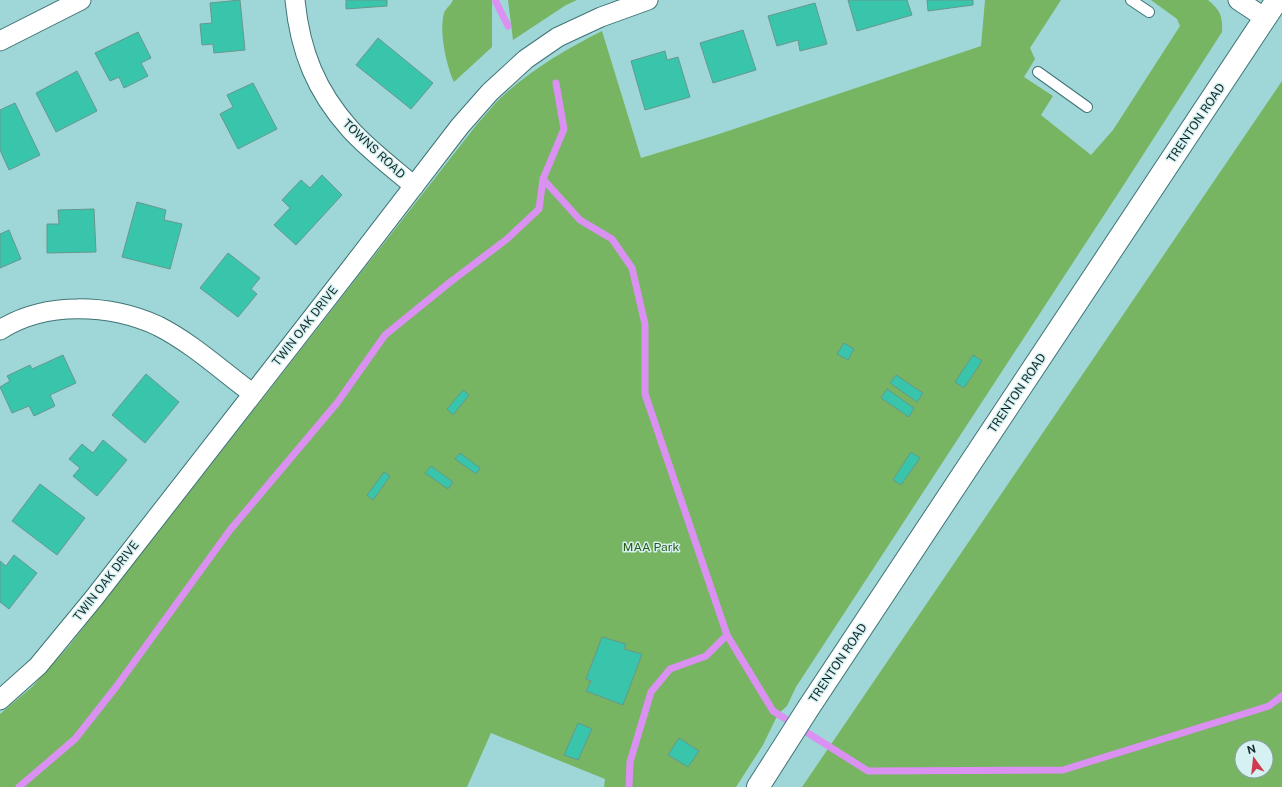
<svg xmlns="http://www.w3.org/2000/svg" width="1282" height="787" font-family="'Public Sans',sans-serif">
<rect width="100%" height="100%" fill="#9fd6d7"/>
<g fill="#78b562" fill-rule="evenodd">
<path d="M 453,0 L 492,0 L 492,47 L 454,82 C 446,65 439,31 444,13 C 446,8 451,5 453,0 Z"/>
<polygon points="508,0 577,0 566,5 513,40"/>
<path d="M 985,0 L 1061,0 L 1030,48 L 1035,59 L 1024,77 L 1053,96 L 1041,115 L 1091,155 L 1113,130 L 1180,26 L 1177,19 L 1151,0 L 1208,0 C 1220,10 1223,16 1222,32 L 1123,186 L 796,687 L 787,706 L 778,714 L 763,745 L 736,787 L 604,787 L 605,779 L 491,733 L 467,787 L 0,787 L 0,714 L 32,687 L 69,646 L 478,123 C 487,114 495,102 505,94 C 534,68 568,48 602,31 L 641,158 L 716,135 L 981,46 Z"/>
<path d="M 1282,81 L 1282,787 L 802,787 ZM 1242,747 L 1266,747 L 1266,771 L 1242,771 Z"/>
</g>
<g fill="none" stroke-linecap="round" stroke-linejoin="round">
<g stroke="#da91f1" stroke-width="7">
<polyline points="495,0 508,26"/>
<polyline points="556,83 564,129 543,179 580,220 612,239 632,268 645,324 645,394 727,635 773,711 868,771 1063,770 1269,706 1282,696"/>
<polyline points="19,787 75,739 116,687 230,530 337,403 385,335 449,283 507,239 539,209 543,179"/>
<polyline points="629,787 630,762 651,692 670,669 706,656 727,635"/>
</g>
</g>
<g fill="#39c5ac" stroke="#66988d">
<polygon points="240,0 245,50 214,53 213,44 202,45 200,24 212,23 210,3"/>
<polygon points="346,0 387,0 387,6 346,9"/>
<polygon points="848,0 907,0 912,15 857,31"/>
<polygon points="927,0 973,0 973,5 928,11"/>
<polygon points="815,3 827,44 800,51 798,40 777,46 768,16"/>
<polygon points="743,30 756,70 713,83 700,43"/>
<polygon points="138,32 151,58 141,63 148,76 124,88 119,77 110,81 95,53"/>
<polygon points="378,38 433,83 411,109 356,65"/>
<polygon points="665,51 667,60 678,57 690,97 645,110 631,61"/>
<polygon points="77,71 97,111 56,132 36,93"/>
<polygon points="253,83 277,129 238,149 220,114 233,107 227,95"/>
<polygon points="15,103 40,155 9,170 0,150 0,110"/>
<polygon points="322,175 342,195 296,245 274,225 290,208 282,200 301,180 310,188"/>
<polygon points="137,202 166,210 164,220 182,224 170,269 122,257"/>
<polygon points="94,209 96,252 47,253 47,224 59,224 58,210"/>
<polygon points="9,230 21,259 0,268 0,234"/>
<polygon points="228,253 260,278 251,289 257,294 238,317 200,288"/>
<polygon points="844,343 854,349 848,360 837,354"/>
<polygon points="63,355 76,383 50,395 55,406 34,416 29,406 12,413 0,387 10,381 7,376 30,365 32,369"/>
<polygon points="973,355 982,361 964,388 955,382"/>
<polygon points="146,374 179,402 145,443 112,415"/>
<polygon points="896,375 923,393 917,402 890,383"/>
<polygon points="887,389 914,408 909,417 881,398"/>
<polygon points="463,390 469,395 453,415 447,409"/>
<polygon points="103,440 127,460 97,496 73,476 80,468 69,459 82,444 93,453"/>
<polygon points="911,452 920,458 901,485 893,480"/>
<polygon points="460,453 480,468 476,474 455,459"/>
<polygon points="431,466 453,482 448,489 425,473"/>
<polygon points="384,472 390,476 373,500 367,495"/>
<polygon points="40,484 85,518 57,555 12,521"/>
<polygon points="14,555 37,573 9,609 0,602 0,561 6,566"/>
<polygon points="602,637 626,644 624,649 642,654 623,705 586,691 591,681 586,679"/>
<polygon points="578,723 592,729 578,760 564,755"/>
<polygon points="679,738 699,751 688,767 668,755"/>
</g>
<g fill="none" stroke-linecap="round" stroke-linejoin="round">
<g stroke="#3f7476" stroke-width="12">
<g id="lane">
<polyline points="1131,0 1149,12"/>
<polyline points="1038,72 1087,107"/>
</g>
</g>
<g stroke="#3f7476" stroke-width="21">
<g id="street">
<path d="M 295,0 C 300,51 316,91 350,129 C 369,150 393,168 414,186"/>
<polyline points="1238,0 1265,18"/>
<polyline points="0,41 81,0"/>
<path d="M 0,330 C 45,301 110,304 158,326 C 192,343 222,371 252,393"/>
<polyline points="0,700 38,666 94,598 354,264 460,126 490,92 526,59 558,37 601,17 648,0"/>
</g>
</g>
<g stroke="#3f7476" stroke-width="24">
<polyline id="secondary" points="758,787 809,707 1277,0"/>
</g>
<use href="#lane" stroke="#fff" stroke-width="10"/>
<use href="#street" stroke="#fff" stroke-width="19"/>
<use href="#secondary" stroke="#fff" stroke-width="22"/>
</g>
<g text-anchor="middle" stroke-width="3" stroke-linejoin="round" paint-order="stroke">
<g font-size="12" fill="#13292a" stroke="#d6f1f1">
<text transform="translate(1196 123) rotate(-56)" y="4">TRENTON ROAD</text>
<text transform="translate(374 149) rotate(43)" y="4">TOWNS ROAD</text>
<text transform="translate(305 326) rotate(-52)" y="4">TWIN OAK DRIVE</text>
<text transform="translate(1017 393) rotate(-56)" y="4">TRENTON ROAD</text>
<text transform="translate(106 581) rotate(-52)" y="4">TWIN OAK DRIVE</text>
<text transform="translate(838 663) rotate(-56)" y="4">TRENTON ROAD</text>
</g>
<g font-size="12" fill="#2b5a17" stroke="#d6f1f1">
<text x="651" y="551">MAA Park</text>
</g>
</g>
<g transform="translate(1254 759) rotate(345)"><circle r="19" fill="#d6f1f1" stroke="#88a1a1"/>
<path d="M0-3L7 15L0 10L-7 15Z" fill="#cc3c4e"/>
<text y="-6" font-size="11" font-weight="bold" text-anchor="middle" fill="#13292a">N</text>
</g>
</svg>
